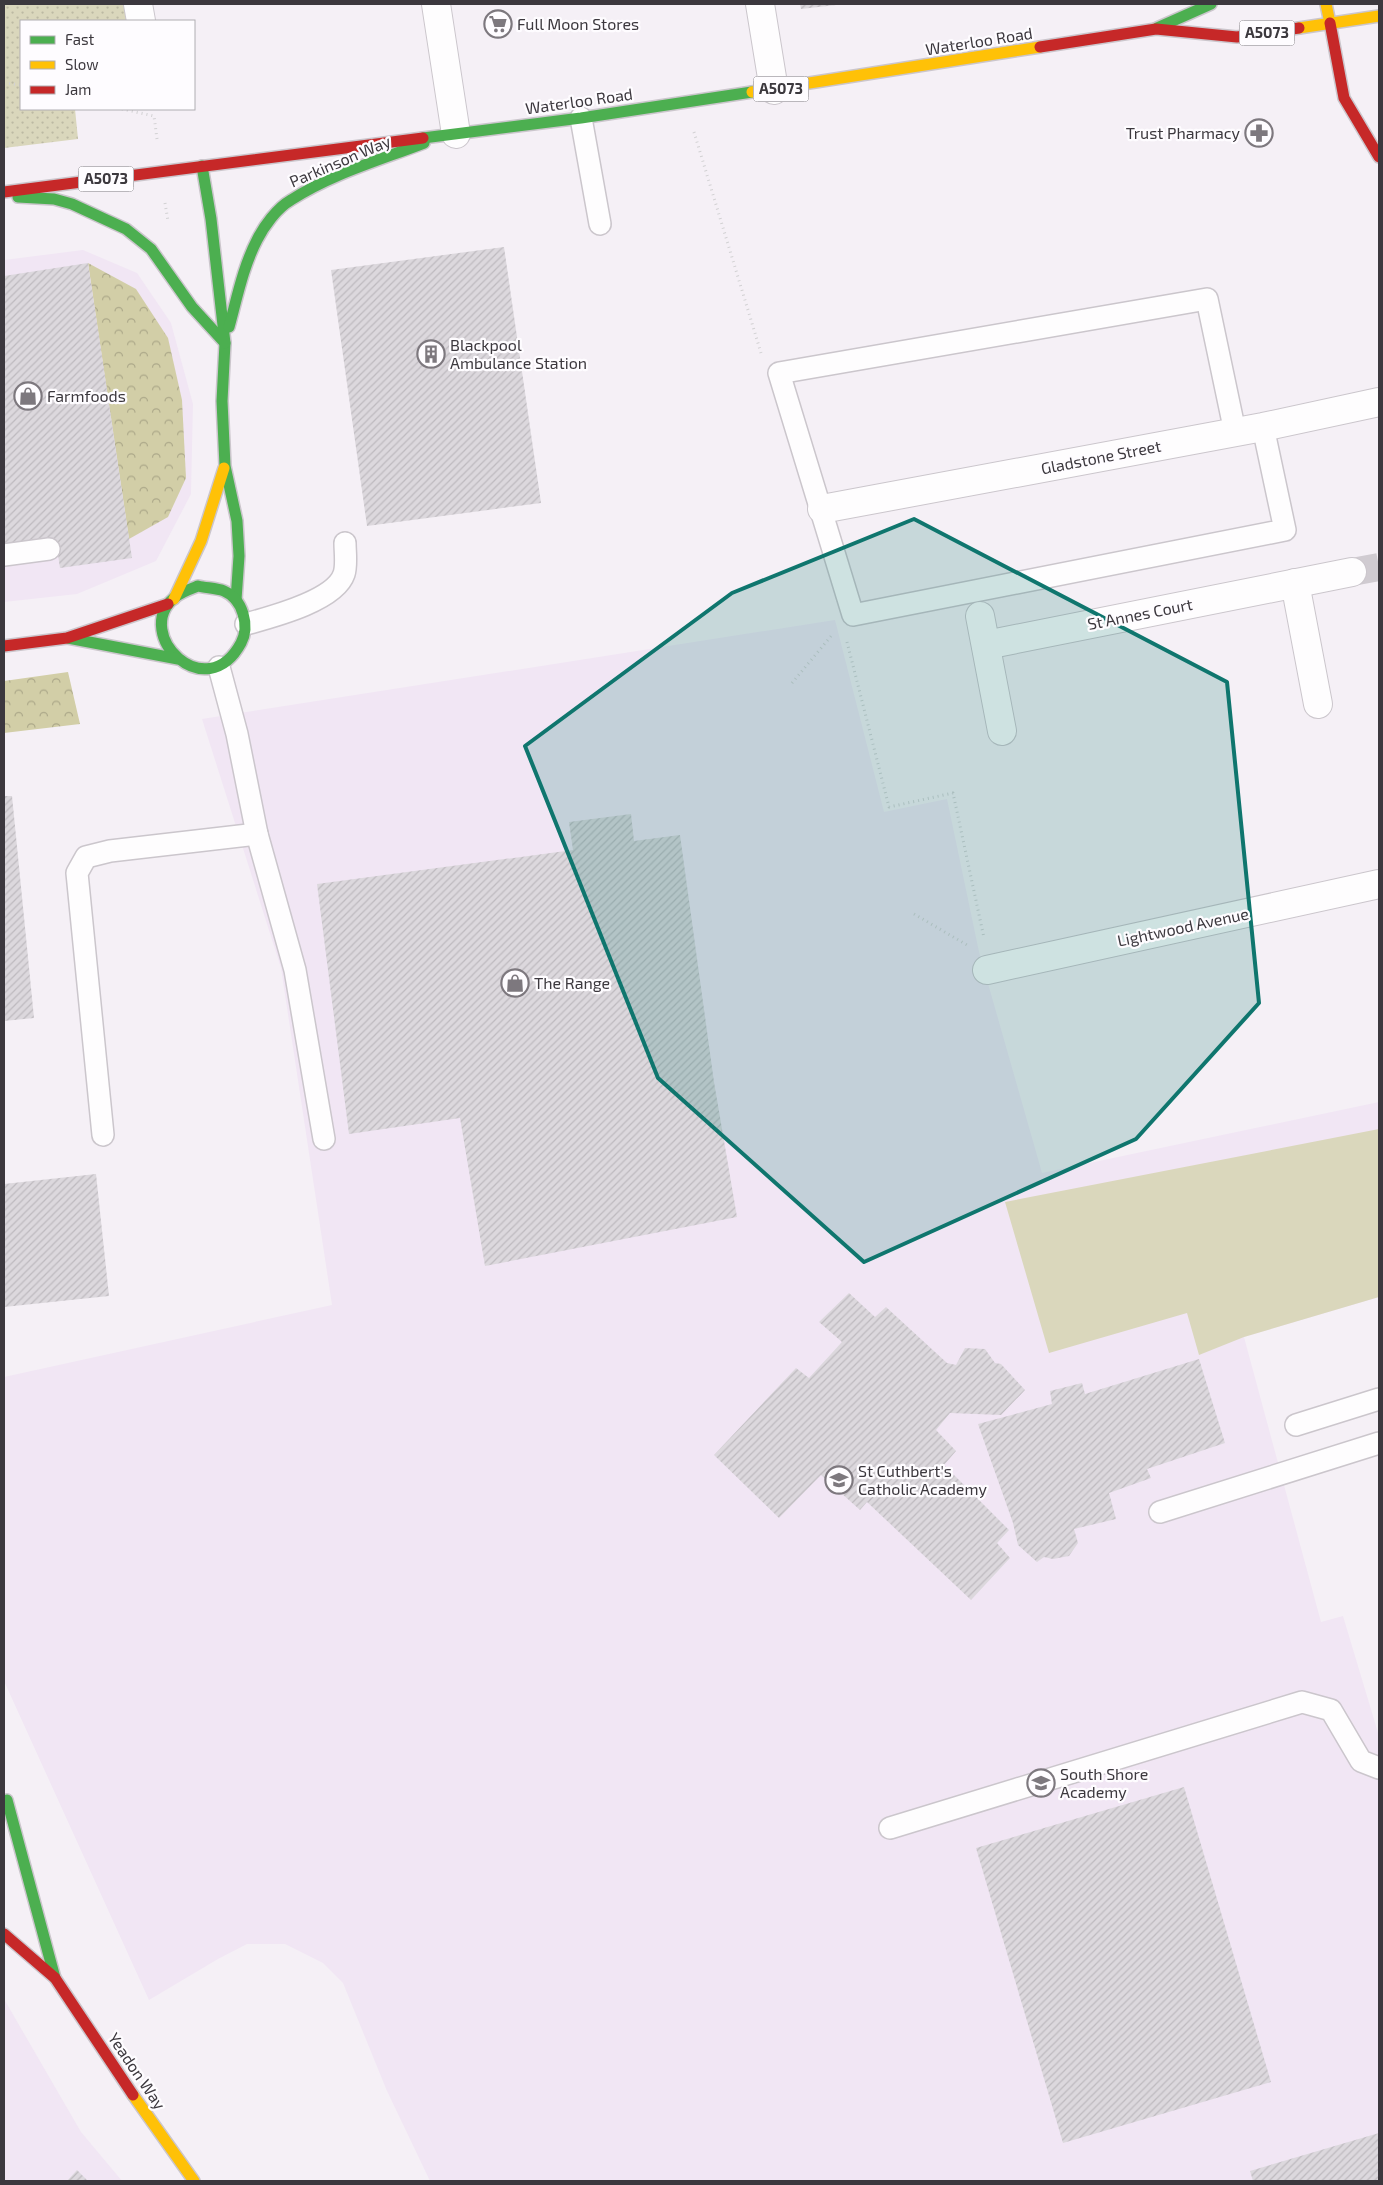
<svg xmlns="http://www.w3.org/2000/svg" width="1383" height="2185" font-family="'Exo 2',sans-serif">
<defs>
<pattern id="forest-crowns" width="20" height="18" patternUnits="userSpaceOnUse" patternTransform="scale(1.25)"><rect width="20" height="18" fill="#d2cea7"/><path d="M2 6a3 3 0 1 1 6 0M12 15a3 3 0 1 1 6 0" fill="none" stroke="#aca889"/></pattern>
<pattern id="park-dots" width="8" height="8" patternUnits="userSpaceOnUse" patternTransform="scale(1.25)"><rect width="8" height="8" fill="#dad7bc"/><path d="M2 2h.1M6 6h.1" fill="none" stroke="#bcb9a3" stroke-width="1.8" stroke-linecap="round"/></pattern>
<pattern id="building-hatch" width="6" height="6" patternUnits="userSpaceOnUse" patternTransform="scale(1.25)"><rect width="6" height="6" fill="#dcd8dd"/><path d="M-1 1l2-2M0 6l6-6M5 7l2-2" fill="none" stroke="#bebabf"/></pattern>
</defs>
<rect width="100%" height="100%" fill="#f5f0f6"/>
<g fill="#f1e6f4">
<polygon points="83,250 137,273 171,323 193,404 191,494 156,561 77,594 4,602 4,260"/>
<polygon points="835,620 884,812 947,799 979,952 1042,1173 1379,1102 1379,1297 1244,1337 1321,1622 1343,1616 1379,1736 1379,2181 430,2181 387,2091 343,1983 323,1963 285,1944 247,1944 218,1959 149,2000 4,1681 4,1377 332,1305 281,968 202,719"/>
<polygon points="4,1999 81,2132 122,2181 4,2181"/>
</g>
<g fill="url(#forest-crowns)">
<polygon points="88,263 136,289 168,338 182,400 186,478 168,517 129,539"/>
<polygon points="68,672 80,724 4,733 4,681"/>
</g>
<polygon fill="url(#park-dots)" points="4,4 138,4 141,21 21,21 21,109 75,109 78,139 4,148"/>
<polygon fill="#dad7bc" points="1379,1129 1379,1297 1244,1337 1199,1355 1187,1313 1049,1353 1005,1202"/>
<g fill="url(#building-hatch)">
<polygon points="800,4 835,4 836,5 801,9"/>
<polygon points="504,247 541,503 367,526 331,270"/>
<polygon points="88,263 132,558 60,568 56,542 4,549 4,276"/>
<polygon points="4,796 12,796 34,1018 4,1021"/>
<polygon points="631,814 634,841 680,835 714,1082 737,1217 485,1266 460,1118 349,1134 317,884 573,850 569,822"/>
<polygon points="96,1174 109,1296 4,1307 4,1184"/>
<polygon points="849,1293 875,1317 886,1307 947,1363 956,1365 965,1348 985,1349 995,1363 1001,1364 1025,1390 1001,1415 950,1413 936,1430 956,1451 944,1465 1009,1530 997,1543 1010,1558 971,1600 867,1502 860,1510 821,1475 779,1518 714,1455 796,1368 809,1378 842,1342 819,1322"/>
<polygon points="1199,1359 1225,1443 1147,1469 1151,1478 1109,1493 1116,1519 1074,1529 1078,1543 1069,1556 1053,1559 1044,1557 1037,1562 1018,1545 1013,1523 978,1424 1052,1404 1050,1391 1082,1383 1085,1394"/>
<polygon points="1184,1787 1271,2082 1063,2143 976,1848"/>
<polygon points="1379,2133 1379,2181 1253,2181 1250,2171"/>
<polygon points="77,2170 88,2181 67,2181"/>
</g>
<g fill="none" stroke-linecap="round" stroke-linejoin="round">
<polyline stroke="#d0cbd1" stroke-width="28" stroke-dasharray="28 14" stroke-linecap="butt" points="1352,572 1379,567"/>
<g stroke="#cbc6cc" stroke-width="24">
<g id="lane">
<polyline points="581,118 600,224"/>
<polyline points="1235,432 1207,299 779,373 853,615 1285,530 1263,427"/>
<polyline points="4,555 49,549"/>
<path d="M 246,624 C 271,617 335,601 344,574 C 347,565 345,552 345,543"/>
<polyline points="219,667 237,734 257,834 295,970 324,1139"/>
<polyline points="103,1135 77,873 86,857 110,851 257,834"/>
<polyline points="1296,1425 1379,1399"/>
<polyline points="1160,1512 1379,1443"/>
<polyline points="890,1828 1302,1702 1331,1710 1361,1761 1379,1768"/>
</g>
</g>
<g stroke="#cbc6cc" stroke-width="30">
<g id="street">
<polyline points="138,4 141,21"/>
<polyline points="436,4 456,134"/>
<polyline points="760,4 774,90"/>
<polyline points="822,509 1263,427 1379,402"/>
<polyline points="1295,583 1318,704"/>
<polyline points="980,616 1002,731"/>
<polyline points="986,645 1352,572"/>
<polyline points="987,970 1379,884"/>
</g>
</g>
<g stroke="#cbc6cc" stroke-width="14">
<g id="fast">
<polyline points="1157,28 1211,4"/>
<polyline points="423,138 581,118 752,92"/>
<polyline points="202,166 211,219 225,343 222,401 225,466 237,521 239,556 236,600"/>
<polyline points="18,197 54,199 72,204 126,229 151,249 192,307 225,343"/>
<path d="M 229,327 C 237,298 243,267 257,240 C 264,226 277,208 291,200 C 331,174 380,160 424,143"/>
<path d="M 198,586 C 206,588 217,588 224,591 C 243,599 250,626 241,643 C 206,708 132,634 174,598 C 181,592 190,589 198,586 Z"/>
<polyline points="68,638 178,659"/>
<polyline points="7,1800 55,1978"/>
</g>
</g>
<g stroke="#cbc6cc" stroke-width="14">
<g id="slow">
<polyline points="1326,4 1330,23"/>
<polyline points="1299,28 1379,16"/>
<polyline points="752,92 1040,47"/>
<polyline points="174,599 201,541 224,468"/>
<polyline points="133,2095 194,2181"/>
</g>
</g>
<g stroke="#cbc6cc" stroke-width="14">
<g id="jam">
<polyline points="1330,23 1344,98 1379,157"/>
<polyline points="1040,47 1156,29 1237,37 1299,28"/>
<polyline points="4,192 423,138"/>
<polyline points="4,646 67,638 168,604"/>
<polyline points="4,1934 55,1978 133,2095"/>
</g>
</g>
<g stroke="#d2d1d3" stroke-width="3" stroke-dasharray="1 4" stroke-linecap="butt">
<polyline points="4,83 21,85"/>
<polyline points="122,109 154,116 157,139"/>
<polyline points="694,132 761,353"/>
<polyline points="165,203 168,221"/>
<polyline points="847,642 889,807 953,793 984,938"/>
<polyline points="792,683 832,635"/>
<polyline points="914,914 967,945"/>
</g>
<use href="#lane" stroke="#fefdfe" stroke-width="21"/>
<use href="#street" stroke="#fefdfe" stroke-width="28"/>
<use href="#fast" stroke="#4caf50" stroke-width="11"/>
<use href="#slow" stroke="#ffc107" stroke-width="11"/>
<use href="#jam" stroke="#c62828" stroke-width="11"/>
</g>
<path fill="#0f766e" fill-opacity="0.2" stroke="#0f766e" stroke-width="4" stroke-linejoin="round" d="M 914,519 L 1227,682 L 1259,1003 L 1136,1139 L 864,1262 L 658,1078 L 525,746 L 732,593 Z"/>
<defs>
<g id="supermarket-ring" transform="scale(1.4375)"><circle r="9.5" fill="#fefcff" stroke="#7d787e" stroke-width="1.5"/><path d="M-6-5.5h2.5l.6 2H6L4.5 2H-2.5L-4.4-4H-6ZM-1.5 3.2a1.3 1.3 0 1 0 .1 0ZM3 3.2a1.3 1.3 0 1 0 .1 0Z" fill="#7d787e"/></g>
<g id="pharmacy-ring" transform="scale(1.4375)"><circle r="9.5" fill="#fefcff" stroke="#7d787e" stroke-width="1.5"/><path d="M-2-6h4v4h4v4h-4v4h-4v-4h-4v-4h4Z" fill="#7d787e"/></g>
<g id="building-ring" transform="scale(1.4375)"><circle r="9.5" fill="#fefcff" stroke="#7d787e" stroke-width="1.5"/><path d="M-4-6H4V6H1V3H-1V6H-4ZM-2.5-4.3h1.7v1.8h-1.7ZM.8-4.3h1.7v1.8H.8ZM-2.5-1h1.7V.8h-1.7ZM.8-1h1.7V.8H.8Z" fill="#7d787e"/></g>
<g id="shop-ring" transform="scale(1.4375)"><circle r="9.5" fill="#fefcff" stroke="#7d787e" stroke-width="1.5"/><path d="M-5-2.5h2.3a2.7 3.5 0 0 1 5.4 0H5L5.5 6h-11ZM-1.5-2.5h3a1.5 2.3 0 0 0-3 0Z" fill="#7d787e"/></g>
<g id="school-ring" transform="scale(1.4375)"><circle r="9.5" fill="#fefcff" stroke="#7d787e" stroke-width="1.5"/><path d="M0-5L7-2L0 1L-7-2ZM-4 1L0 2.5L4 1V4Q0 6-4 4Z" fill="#7d787e"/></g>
</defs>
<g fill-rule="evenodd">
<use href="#supermarket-ring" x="498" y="24"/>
<use href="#pharmacy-ring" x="1259" y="133"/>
<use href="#building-ring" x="431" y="354"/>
<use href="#shop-ring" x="28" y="396"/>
<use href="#shop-ring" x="515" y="983"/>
<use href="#school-ring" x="839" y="1480"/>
<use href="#school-ring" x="1041" y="1783"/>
</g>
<g text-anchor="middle" stroke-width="4.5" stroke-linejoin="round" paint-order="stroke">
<g fill="#fefcff" stroke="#767378" stroke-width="1">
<rect x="1239.5" y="20.5" width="55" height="25" rx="4"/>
<rect x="753.5" y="76.5" width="55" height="25" rx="4"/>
<rect x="78.5" y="166.5" width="55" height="25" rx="4"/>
</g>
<g font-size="15" font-weight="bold" fill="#3c383e">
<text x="1267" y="38">A5073</text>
<text x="781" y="94">A5073</text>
<text x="106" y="184">A5073</text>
</g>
<g font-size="16" fill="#3c383e" stroke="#fefcff" text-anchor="start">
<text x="517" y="30">Full Moon Stores</text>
<text x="1240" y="139" text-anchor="end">Trust Pharmacy</text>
<text x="450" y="351">Blackpool<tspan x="450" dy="18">Ambulance Station</tspan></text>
<text x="47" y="402">Farmfoods</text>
<text x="534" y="989">The Range</text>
<text x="858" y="1477">St Cuthbert's<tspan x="858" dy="18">Catholic Academy</tspan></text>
<text x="1060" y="1780">South Shore<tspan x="1060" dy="18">Academy</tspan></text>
</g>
<g font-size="16" fill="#3c383e" stroke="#fefcff">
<text transform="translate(979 41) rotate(-9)" y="6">Waterloo Road</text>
<text transform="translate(579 101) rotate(-8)" y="6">Waterloo Road</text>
<text transform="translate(340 161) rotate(-23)" y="6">Parkinson Way</text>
<text transform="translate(1101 457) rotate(-11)" y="6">Gladstone Street</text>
<text transform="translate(1140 614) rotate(-11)" y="6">St Annes Court</text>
<text transform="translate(1183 927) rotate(-12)" y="6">Lightwood Avenue</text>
<text transform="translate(137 2071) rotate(56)" y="6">Yeadon Way</text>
</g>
</g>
<rect width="1383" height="2185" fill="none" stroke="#3c383e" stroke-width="10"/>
<rect x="20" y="20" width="175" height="90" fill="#fefcff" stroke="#b0aeb2"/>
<rect x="30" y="36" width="25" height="8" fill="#4caf50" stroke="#b0aeb2"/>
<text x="65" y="45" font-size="15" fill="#3c383e">Fast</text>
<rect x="30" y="61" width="25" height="8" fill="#ffc107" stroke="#b0aeb2"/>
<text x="65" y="70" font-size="15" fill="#3c383e">Slow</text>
<rect x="30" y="86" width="25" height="8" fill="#c62828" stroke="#b0aeb2"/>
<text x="65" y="95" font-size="15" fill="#3c383e">Jam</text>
</svg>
